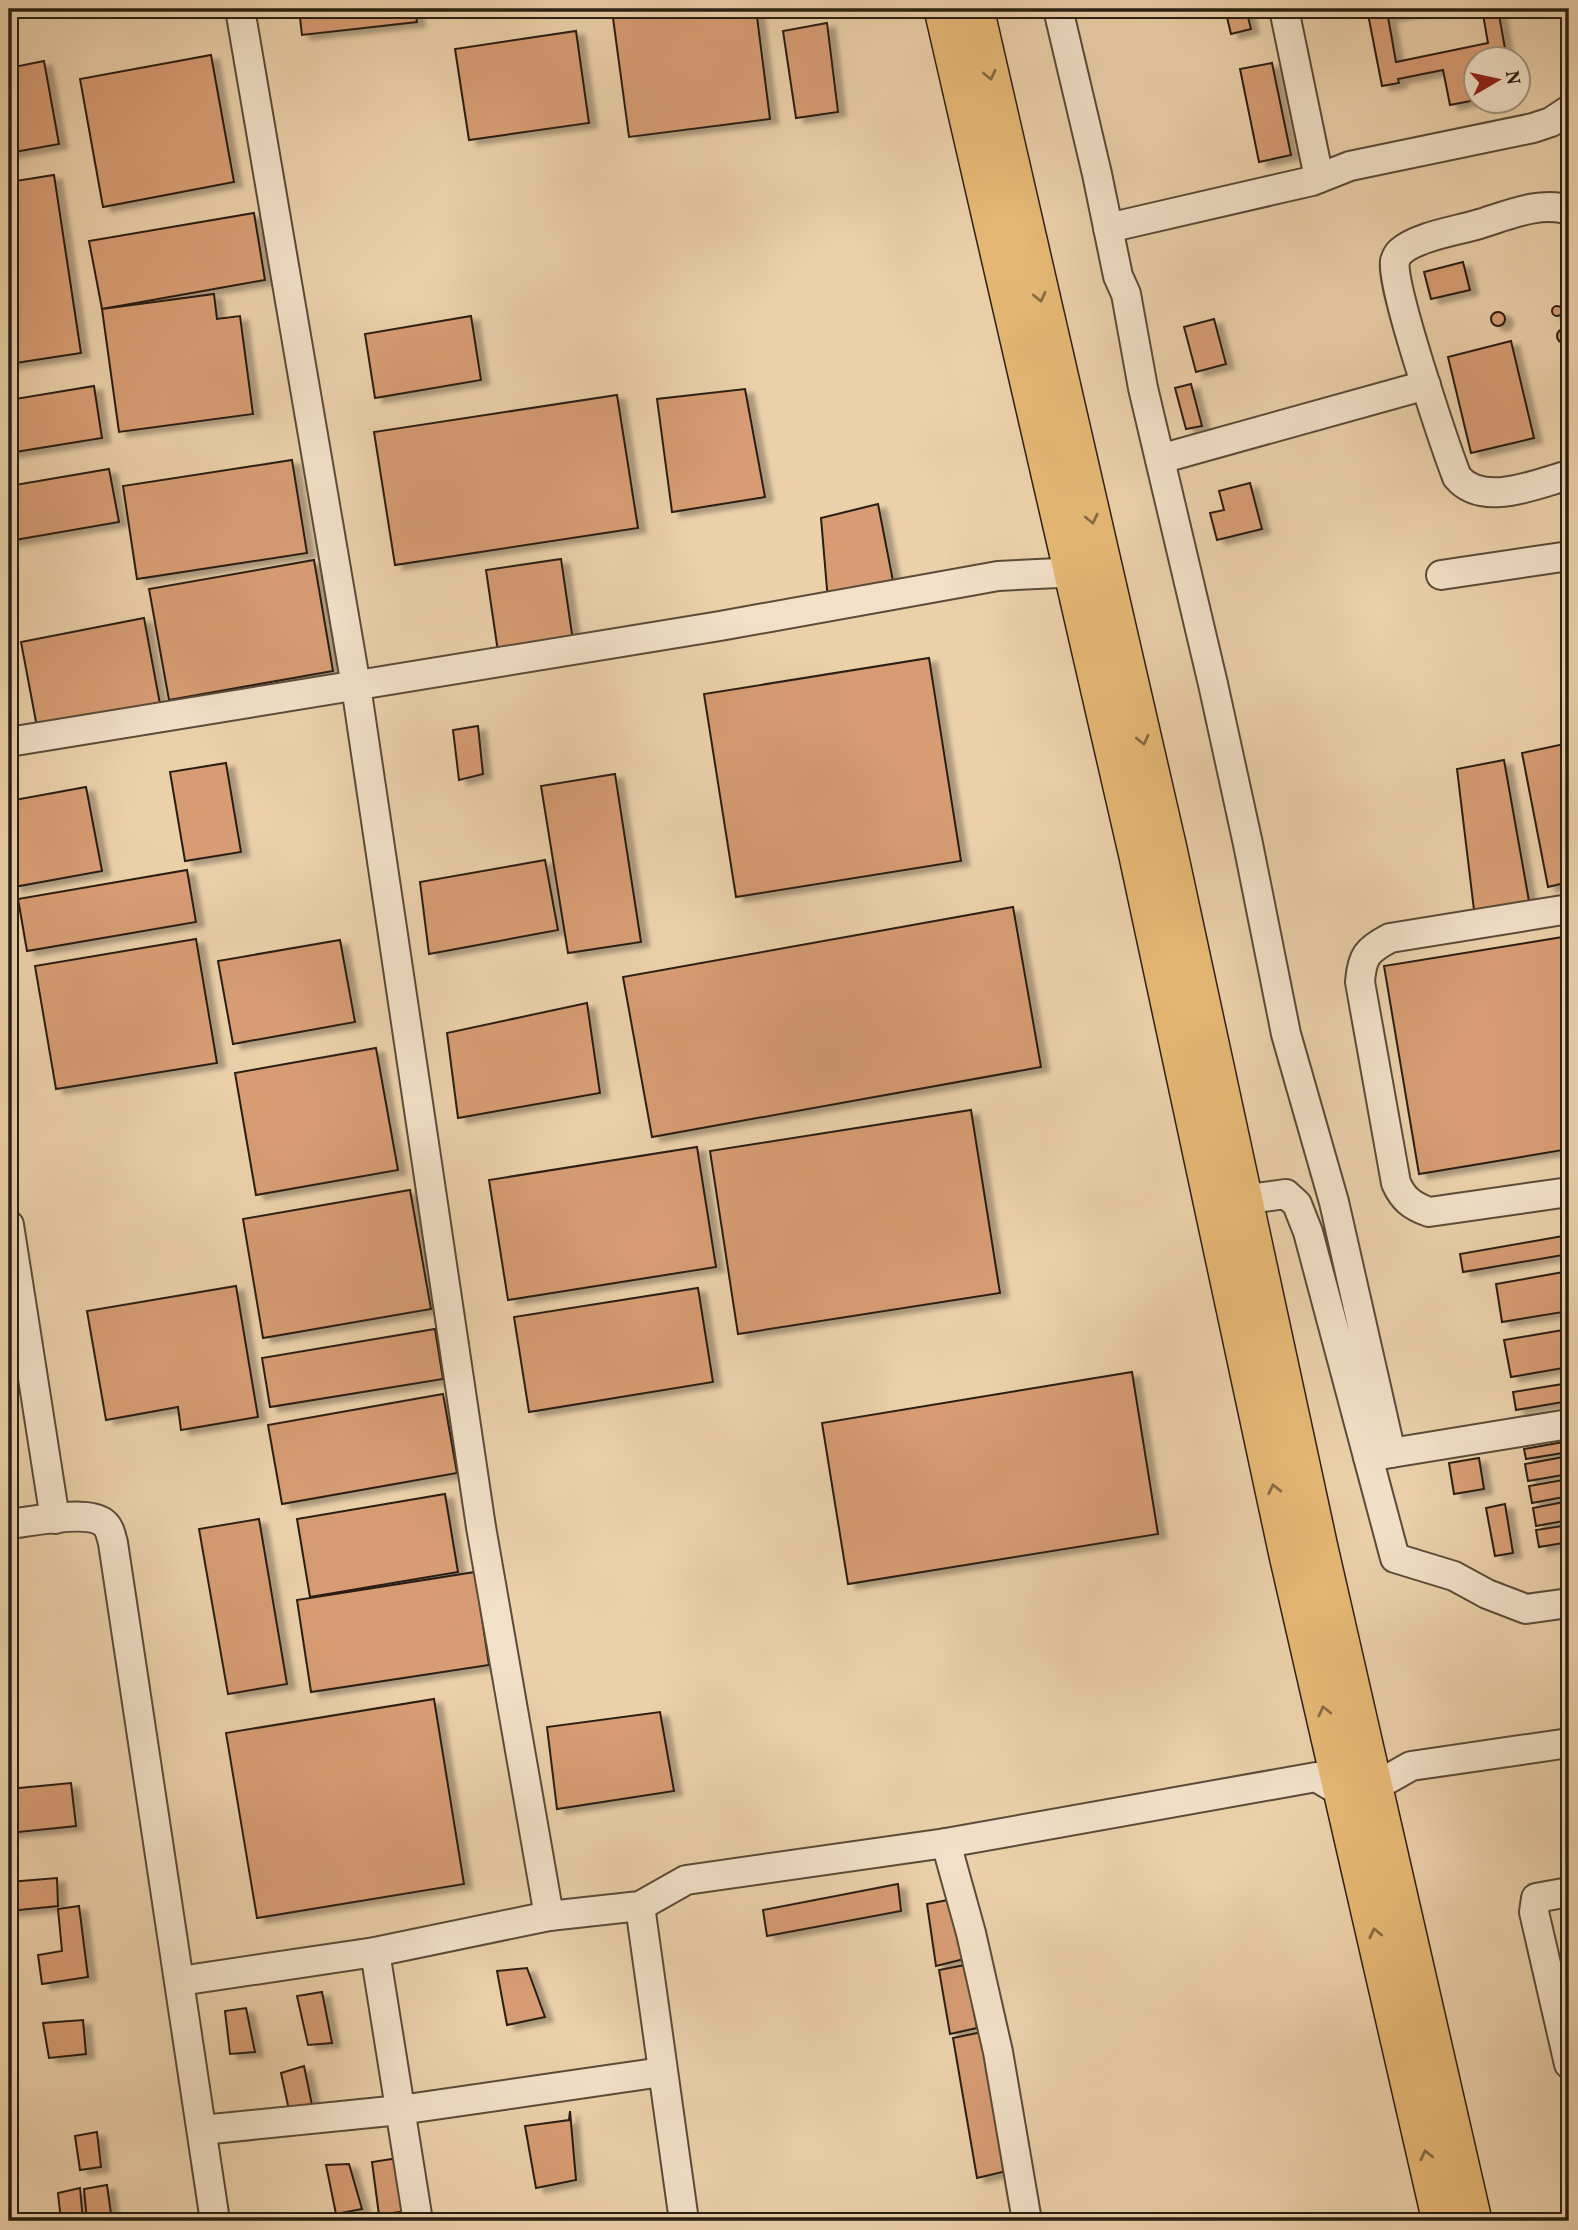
<svg xmlns="http://www.w3.org/2000/svg" width="1578" height="2230" font-family="Vollkorn,serif">
<defs>
<filter id="shadow"><feDropShadow dx="8" dy="4.5" stdDeviation="2" flood-color="#0004"/></filter>
</defs>
<rect width="100%" height="100%" fill="#ebd0aa"/>
<filter id="stains"><feTurbulence type="fractalNoise" baseFrequency=".00286" numOctaves="4"/><feColorMatrix values="0 0 0 0 .2 0 0 0 0 .09 0 0 0 0 .02 0 0 0 .5 -.17"/></filter>
<radialGradient id="worn" r=".72"><stop offset=".6" stop-color="#630" stop-opacity="0"/><stop offset="1" stop-color="#630" stop-opacity=".3"/></radialGradient>
<g fill="#d79c73" stroke="#2b1f12" stroke-width="2" filter="url(#shadow)">
<polygon points="299,9 415,9 417,22 302,35"/>
<polygon points="684,9 756,9 770,119 629,137 613,18"/>
<polygon points="1225,9 1246,9 1251,29 1231,34"/>
<polygon points="1367,9 1446,9 1429,12 1429,9 1388,17 1396,62 1488,43 1482,9 1498,9 1507,60 1476,60 1476,100 1450,105 1443,70 1398,79 1399,83 1382,86"/>
<polygon points="827,23 838,112 796,118 783,31"/>
<polygon points="576,31 589,123 469,140 455,49"/>
<polygon points="211,55 234,182 103,207 80,79"/>
<polygon points="44,61 59,144 9,153 9,68"/>
<polygon points="1272,63 1291,155 1259,162 1240,69"/>
<polygon points="54,175 81,353 9,364 9,182"/>
<polygon points="254,213 265,280 102,309 89,241"/>
<polygon points="1463,262 1470,290 1431,299 1424,272"/>
<polygon points="214,294 217,319 240,316 253,414 119,432 102,309"/>
<circle cx="1557" cy="311" r="5"/>
<circle cx="1498" cy="319" r="7"/>
<polygon points="471,316 481,380 375,398 365,334"/>
<polygon points="1214,319 1226,364 1196,372 1184,327"/>
<circle cx="1564" cy="336" r="7"/>
<polygon points="1511,341 1534,438 1471,453 1448,357"/>
<polygon points="1191,384 1202,426 1186,429 1175,388"/>
<polygon points="94,386 102,438 9,453 9,400"/>
<polygon points="745,389 765,497 672,512 657,399"/>
<polygon points="617,395 638,528 395,565 374,432"/>
<polygon points="292,460 307,553 137,579 123,486"/>
<polygon points="109,469 119,522 9,541 9,486"/>
<polygon points="1250,483 1262,529 1217,540 1210,513 1224,510 1219,491"/>
<polygon points="878,504 893,581 828,601 821,518"/>
<polygon points="561,559 573,641 498,652 486,570"/>
<polygon points="314,560 333,671 169,700 149,589"/>
<polygon points="144,618 160,704 37,727 21,642"/>
<polygon points="929,658 961,861 736,897 704,694"/>
<polygon points="478,726 483,774 459,780 453,730"/>
<polygon points="1569,743 1569,882 1548,887 1522,753"/>
<polygon points="1504,760 1529,901 1474,910 1457,769"/>
<polygon points="226,763 241,852 185,861 170,772"/>
<polygon points="615,774 641,942 568,953 541,786"/>
<polygon points="86,787 102,871 14,887 9,858 9,801"/>
<polygon points="545,860 558,930 429,954 420,882"/>
<polygon points="187,870 196,922 27,951 18,899"/>
<polygon points="1013,907 1041,1067 652,1137 623,977"/>
<polygon points="1569,936 1569,1149 1419,1174 1384,966"/>
<polygon points="196,939 217,1063 56,1089 35,966"/>
<polygon points="340,940 355,1022 233,1044 218,961"/>
<polygon points="587,1003 600,1093 458,1118 447,1033"/>
<polygon points="376,1048 398,1170 256,1195 235,1073"/>
<polygon points="971,1110 1000,1293 738,1334 710,1151"/>
<polygon points="697,1147 716,1267 508,1300 489,1180"/>
<polygon points="410,1190 431,1309 263,1338 243,1219"/>
<polygon points="1569,1235 1569,1254 1463,1272 1460,1254"/>
<polygon points="1569,1271 1569,1311 1502,1322 1496,1284"/>
<polygon points="236,1286 258,1417 181,1430 178,1407 106,1420 87,1311"/>
<polygon points="698,1288 713,1382 529,1412 514,1317"/>
<polygon points="435,1329 443,1379 270,1407 262,1358"/>
<polygon points="1569,1329 1569,1367 1511,1377 1504,1340"/>
<polygon points="1132,1372 1158,1534 848,1584 822,1423"/>
<polygon points="1569,1383 1569,1401 1516,1410 1513,1392"/>
<polygon points="443,1394 457,1473 282,1504 268,1425"/>
<polygon points="1569,1441 1569,1452 1526,1459 1524,1449"/>
<polygon points="1569,1456 1569,1474 1528,1481 1525,1464"/>
<polygon points="1479,1458 1484,1489 1454,1494 1449,1463"/>
<polygon points="1569,1479 1569,1496 1532,1503 1529,1486"/>
<polygon points="445,1494 458,1572 310,1597 297,1519"/>
<polygon points="1569,1501 1569,1520 1536,1526 1533,1508"/>
<polygon points="1505,1504 1513,1553 1495,1556 1486,1508"/>
<polygon points="259,1519 287,1684 228,1694 199,1529"/>
<polygon points="1569,1525 1569,1542 1539,1547 1536,1530"/>
<polygon points="475,1572 489,1665 311,1692 297,1600"/>
<polygon points="434,1699 464,1884 257,1918 226,1733"/>
<polygon points="660,1712 674,1791 557,1809 547,1727"/>
<polygon points="71,1783 76,1826 9,1833 9,1789"/>
<polygon points="57,1878 58,1906 10,1911 9,1882"/>
<polygon points="898,1884 901,1911 767,1936 763,1910"/>
<polygon points="953,1899 964,1959 936,1966 927,1904"/>
<polygon points="79,1906 88,1977 42,1984 38,1955 62,1951 58,1909"/>
<polygon points="965,1965 977,2028 950,2034 939,1970"/>
<polygon points="527,1968 545,2017 507,2025 497,1971"/>
<polygon points="322,1992 332,2043 308,2045 297,1996"/>
<polygon points="246,2008 255,2052 230,2054 225,2011"/>
<polygon points="83,2020 86,2054 49,2058 43,2023"/>
<polygon points="987,2031 1011,2170 977,2178 953,2038"/>
<polygon points="304,2066 312,2105 289,2110 281,2073"/>
<polygon points="570,2111 576,2180 536,2188 525,2126 569,2120"/>
<polygon points="97,2132 101,2167 80,2170 75,2136"/>
<polygon points="405,2157 413,2210 379,2215 372,2162"/>
<polygon points="349,2164 362,2209 336,2214 326,2165"/>
<polygon points="107,2185 112,2221 87,2221 84,2189"/>
<polygon points="80,2188 83,2221 61,2221 58,2193"/>
</g>
<g fill="none" stroke-linecap="round" stroke-linejoin="round">
<g stroke="#5b4b38" stroke-width="32">
<g id="minor">
<polyline points="240,9 356,686 481,1527 549,1916"/>
<polyline points="1058,9 1097,174 1118,276 1126,294 1143,388 1213,684 1248,844 1286,1034 1334,1202 1391,1453 1368,1457 1308,1232 1297,1204 1286,1194 1226,1202"/>
<polyline points="1284,9 1319,178"/>
<path d="M 1569,210 C 1540,200 1504,217 1476,225 C 1455,231 1416,237 1400,252 C 1398,254 1396,258 1395,261 C 1389,281 1446,448 1457,477 C 1483,508 1536,484 1569,475"/>
<polyline points="1108,228 1312,181 1350,166 1533,128 1551,122 1569,110"/>
<polyline points="1160,459 1426,385"/>
<polyline points="1441,575 1569,556"/>
<polyline points="9,742 720,626 998,576 1058,573 1073,577 1090,573"/>
<path d="M 1569,909 L 1390,938 C 1367,950 1362,956 1360,982 L 1396,1183 C 1403,1199 1412,1206 1429,1212 L 1569,1192"/>
<polyline points="9,1225 55,1519"/>
<polyline points="1391,1453 1569,1424"/>
<polyline points="1368,1457 1395,1558 1454,1576 1487,1594 1526,1609 1569,1603"/>
<path d="M 9,1524 C 30,1522 87,1509 104,1523 C 110,1528 111,1536 113,1543 L 215,2221"/>
<polyline points="946,1843 971,1933 998,2052 1027,2221"/>
<polyline points="1569,1892 1536,1898 1534,1912 1569,2064"/>
<polyline points="640,1906 684,2221"/>
<polyline points="375,1952 418,2221"/>
<polyline points="180,1981 375,1952 549,1916 640,1906 686,1880 946,1843 1316,1777 1343,1793 1374,1787 1411,1766 1569,1743"/>
<polyline points="202,2130 400,2110 662,2072"/>
</g>
</g>
<g stroke="#2b1f12" stroke-width="40">
<g id="major">
<polyline points="943,9 1138,856 1288,1555 1441,2221"/>
<polyline points="975,9 1168,849 1319,1548 1473,2221"/>
</g>
</g>
<use href="#minor" stroke="#f2e0c8" stroke-width="28"/>
<use href="#major" stroke="#e6b875" stroke-width="37"/>
</g>
<defs><path id="oneway-chevron" d="M-2-3.5L2.5 0L-2 3.5" fill="none" stroke-width="1.6" stroke-linecap="round" stroke-linejoin="round" transform="scale(1.75)"/></defs>
<g stroke="#886c44">
<use href="#oneway-chevron" transform="translate(990 75) rotate(77)"/>
<use href="#oneway-chevron" transform="translate(1040 297) rotate(77)"/>
<use href="#oneway-chevron" transform="translate(1092 519) rotate(77)"/>
<use href="#oneway-chevron" transform="translate(1143 740) rotate(77)"/>
<use href="#oneway-chevron" transform="translate(1274 1489) rotate(-102)"/>
<use href="#oneway-chevron" transform="translate(1324 1711) rotate(-103)"/>
<use href="#oneway-chevron" transform="translate(1375 1933) rotate(-103)"/>
<use href="#oneway-chevron" transform="translate(1426 2155) rotate(-103)"/>
</g>
<rect width="1578" height="2230" fill="none" stroke="#ebd0aa" stroke-width="35"/>
<rect x="10" y="10" width="1557" height="2209" fill="none" stroke="#2b1f12" stroke-width="3.5"/>
<rect x="18" y="18" width="1543" height="2195" fill="none" stroke="#2b1f12" stroke-width="2"/>
<g transform="translate(1497 80) rotate(81)"><circle r="33" fill="#f2e0c8" stroke="#a2937f" stroke-width="2"/>
<path d="M0-5L12 26L0 18L-12 26Z" fill="#8f2418"/>
<text y="-10" font-size="19" font-weight="bold" text-anchor="middle" fill="#2b1f12">N</text>
</g>
<rect width="100%" height="100%" filter="url(#stains)"/>
<rect width="100%" height="100%" fill="url(#worn)"/>
</svg>
